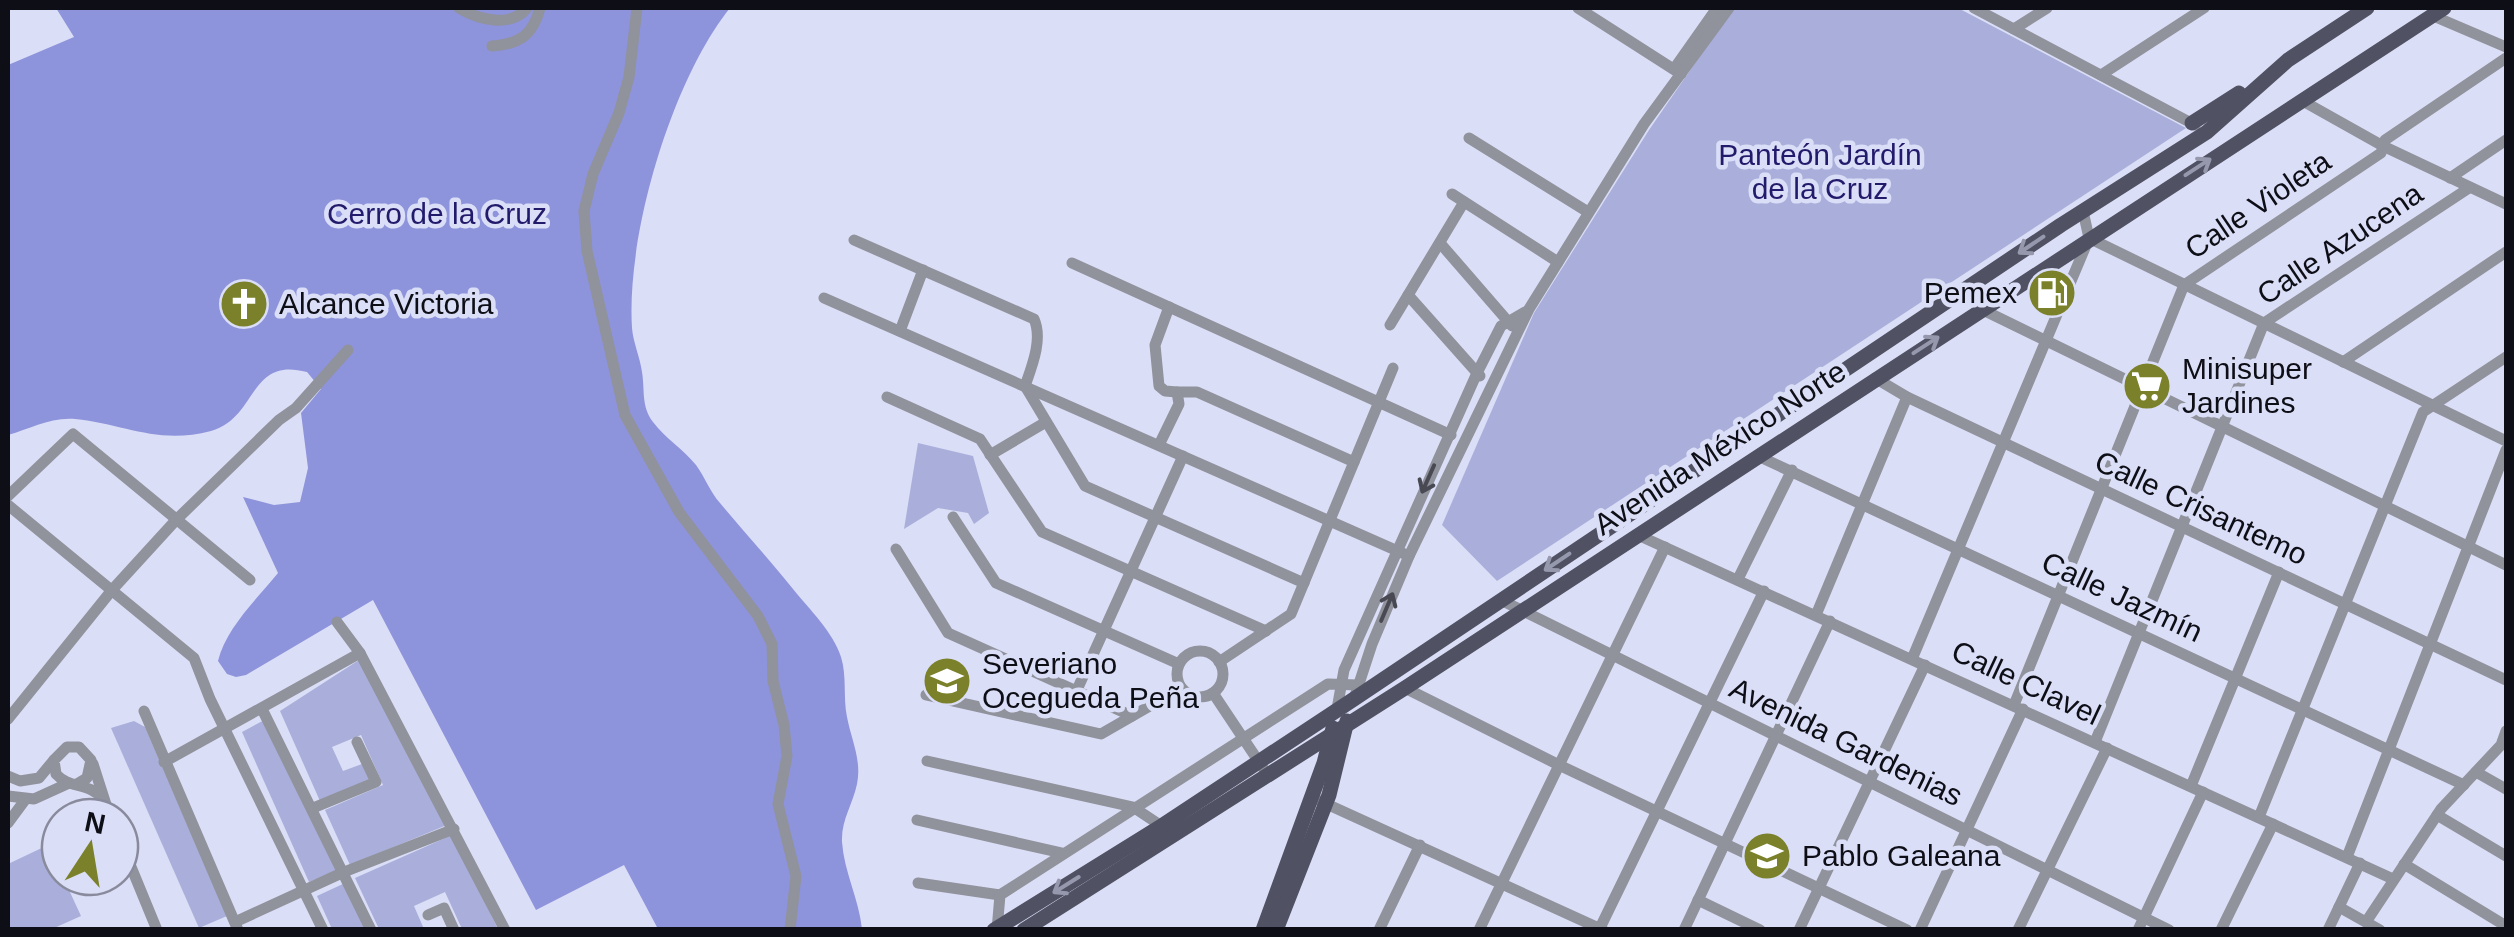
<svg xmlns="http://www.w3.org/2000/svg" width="2514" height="937" font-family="Arial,sans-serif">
<rect width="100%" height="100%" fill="#dbdef7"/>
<g fill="#a9afda">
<polygon points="1733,8 1958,8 2186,128 1497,581 1442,525 1534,313 1649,130"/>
<polygon points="918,443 973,456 989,513 974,524 968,513 938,508 904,529"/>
<polygon points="359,660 447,825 350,865 325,810 383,785 361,735 332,747 343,771 362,764 370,779 320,801 280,711"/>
<polygon points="270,717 339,870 309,882 242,732"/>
<polygon points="134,721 145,727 227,916 199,928 111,728"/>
<polygon points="452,835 498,929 462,929 445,892 414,906 424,929 379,929 355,878"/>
<polygon points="48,845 60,877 63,877 81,916 52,929 8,929 8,864"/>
<polygon points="345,883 366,929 332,929 317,896"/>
</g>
<path fill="#8d94db" d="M 56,8 L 730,8 C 672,80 626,235 632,328 C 633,342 640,357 642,372 C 645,390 641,406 653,422 C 665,438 683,449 696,465 C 705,477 710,492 720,503 C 744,532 770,560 793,589 C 810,610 833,632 841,657 C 847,676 843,698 847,717 C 851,739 862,760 857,784 C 853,804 841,820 842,842 C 844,872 859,899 862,929 L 658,929 L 624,865 L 536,910 L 373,600 L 246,675 L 236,677 L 227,674 L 218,661 C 226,628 257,599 278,573 L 243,497 L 274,505 L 300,502 L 308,468 L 301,413 L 321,389 L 307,372 C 248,356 258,418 211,431 C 157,445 125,424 75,419 C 50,417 30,429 8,435 L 8,65 L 74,37 Z"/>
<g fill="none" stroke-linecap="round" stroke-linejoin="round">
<g stroke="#90929c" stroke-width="11">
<path d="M 459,8 C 479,20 511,28 527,8"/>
<polyline points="637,8 629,77 619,113 593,174 584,211 587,251 625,415 679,512 758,616 772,644 773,681 784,725 787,756 778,804 796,876 790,930"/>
<polyline points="1578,8 1681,74"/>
<polyline points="1974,8 2195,125"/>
<polyline points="2431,15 2506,47"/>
<polyline points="2014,29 2047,8"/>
<path d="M 492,46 C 520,44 533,35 540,8"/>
<polyline points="1674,69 1717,8"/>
<polyline points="2101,75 2204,8"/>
<polyline points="2301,100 2383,146 2506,204"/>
<polyline points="1469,138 1588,212"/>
<polyline points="2450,178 2506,140"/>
<polyline points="1452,194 1558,262"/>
<polyline points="2083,211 2089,238 2506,441"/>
<path d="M 854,240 L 1034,319 C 1043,339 1032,366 1025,386 L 1085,486 L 1304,583"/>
<polyline points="1440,243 1512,326"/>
<polyline points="1072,263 1451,435"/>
<polyline points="1408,295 1480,376"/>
<polyline points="824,298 1409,556"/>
<polyline points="1981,309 2506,565"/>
<polyline points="1390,325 1464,202"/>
<polyline points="900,331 923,270"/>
<polyline points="2343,362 2506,252"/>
<polyline points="1875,378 1907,397 2506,680"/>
<polyline points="1177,392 1197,392 1354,462"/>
<polyline points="887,397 980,439 1042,532 1266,631"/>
<polyline points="1159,445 1179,404 1177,392 1165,391 1159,386 1155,345 1169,307"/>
<polyline points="990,455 1046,422"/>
<polyline points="1758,456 2464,785"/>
<polyline points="8,496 73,434 250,580"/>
<polyline points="8,505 194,658 210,699 323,930"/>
<polyline points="953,517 996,583 1179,664"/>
<polyline points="1638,535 2393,879"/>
<polyline points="896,549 948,633 1132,716"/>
<polyline points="1738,579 1792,470"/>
<polyline points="1501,600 2169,930"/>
<polyline points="1816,615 1907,397"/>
<polyline points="337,622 360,653 505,930"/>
<circle cx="1200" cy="674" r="23"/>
<polyline points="1912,659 2087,243"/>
<polyline points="1219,662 1291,614 1393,368"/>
<polyline points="1405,688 1559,765 1907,930"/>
<polyline points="1076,692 1183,456"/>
<polyline points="1213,693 1263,768"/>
<polyline points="926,695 1101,734 1181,688"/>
<polyline points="1354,699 1372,644 1409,556 1529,309 1644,124 1729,8"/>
<polyline points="2014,705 2184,285 2381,153 2385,140 2506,58"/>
<polyline points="262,709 371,930"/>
<polyline points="1337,709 1344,670 1477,373 1501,326 1525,312"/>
<polyline points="144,711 238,930"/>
<polyline points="8,719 112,590 176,520 279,420 296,408 348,350"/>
<polyline points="2095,742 2264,323 2469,188"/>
<polyline points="927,761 1133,807 1166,829"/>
<polyline points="164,762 360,653"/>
<polyline points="93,764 110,817"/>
<polyline points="2476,772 2506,789"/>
<polyline points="8,776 20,781 39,778 54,760"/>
<path d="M 77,784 L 87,778 L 91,760 L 79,747 L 67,747 L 54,760 L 56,774 C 69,789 89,782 103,799"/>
<polyline points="2191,786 2279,572"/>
<polyline points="8,796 34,799 67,784"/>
<polyline points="1320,801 1603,930"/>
<polyline points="313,808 376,782 357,742"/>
<polyline points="2437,815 2506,856"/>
<polyline points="2259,817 2423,412 2506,357"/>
<polyline points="917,820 1062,853"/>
<polyline points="8,823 25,800"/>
<polyline points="120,840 157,930"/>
<polyline points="2347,857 2506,450"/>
<polyline points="2404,864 2506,926"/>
<polyline points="918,883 1000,895"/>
<polyline points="1698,900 1760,930"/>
<polyline points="2339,907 2380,930"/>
<polyline points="428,915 444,908 454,930"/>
<polyline points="235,922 344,872 454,829"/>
<polyline points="2366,922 2441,809 2501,745 2506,731"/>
<polyline points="997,930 1000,895 1328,684 1358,685"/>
<polyline points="1379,930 1420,845"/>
<polyline points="1479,930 1665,547"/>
<polyline points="1599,930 1764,591"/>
<polyline points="1684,930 1830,621"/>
<polyline points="1799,930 1925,665"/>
<polyline points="1920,930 2023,709"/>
<polyline points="2018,930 2107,748"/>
<polyline points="2138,930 2203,792"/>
<polyline points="2221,930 2273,824"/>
<polyline points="2328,930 2360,863"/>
</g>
<g stroke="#505263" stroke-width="15">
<polyline points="2192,123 2239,93"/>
<polyline points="994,930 1163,825 1354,699 2061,225 2207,132 2288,60 2367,8"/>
<polyline points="1024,930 1405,688 2444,8"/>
<polyline points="1263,930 1324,763 1333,728"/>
<polyline points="1276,930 1329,795 1347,721"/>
</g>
</g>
<defs><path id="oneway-shaft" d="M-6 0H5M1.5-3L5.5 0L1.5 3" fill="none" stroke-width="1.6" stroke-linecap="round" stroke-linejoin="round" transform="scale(2.5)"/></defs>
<g stroke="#9698ad">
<use href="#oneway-shaft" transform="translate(2198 167) rotate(-33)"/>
<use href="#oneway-shaft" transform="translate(2031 245) rotate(146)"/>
<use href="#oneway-shaft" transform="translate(1926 345) rotate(-33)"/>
<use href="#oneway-shaft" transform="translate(1557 562) rotate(146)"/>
<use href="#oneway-shaft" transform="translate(1066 885) rotate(148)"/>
</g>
<g stroke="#484952">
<use href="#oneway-shaft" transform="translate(1428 479) rotate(114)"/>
<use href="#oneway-shaft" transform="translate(1387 607) rotate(-67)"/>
</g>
<defs>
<g id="fuel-disc" transform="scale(2.5)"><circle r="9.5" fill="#7b812b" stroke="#dbdef7"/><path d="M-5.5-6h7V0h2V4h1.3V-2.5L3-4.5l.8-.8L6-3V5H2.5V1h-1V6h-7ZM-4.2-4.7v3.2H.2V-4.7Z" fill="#fff"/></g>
<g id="church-disc" transform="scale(2.5)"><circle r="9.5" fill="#7b812b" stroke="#dbdef7"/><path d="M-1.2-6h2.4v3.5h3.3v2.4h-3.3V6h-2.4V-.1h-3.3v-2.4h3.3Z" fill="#fff"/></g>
<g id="supermarket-disc" transform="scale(2.5)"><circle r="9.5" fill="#7b812b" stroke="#dbdef7"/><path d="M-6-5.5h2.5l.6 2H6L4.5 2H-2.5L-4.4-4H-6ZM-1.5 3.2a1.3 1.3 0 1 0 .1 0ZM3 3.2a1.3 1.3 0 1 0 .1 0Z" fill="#fff"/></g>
<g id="school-disc" transform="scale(2.5)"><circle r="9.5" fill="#7b812b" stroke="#dbdef7"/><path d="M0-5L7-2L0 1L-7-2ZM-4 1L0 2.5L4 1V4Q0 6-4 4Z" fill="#fff"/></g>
</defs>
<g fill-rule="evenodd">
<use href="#fuel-disc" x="2052" y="293"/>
<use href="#church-disc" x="244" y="304"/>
<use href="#supermarket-disc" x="2147" y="386"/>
<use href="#school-disc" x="947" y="681"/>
<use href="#school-disc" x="1767" y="856"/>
</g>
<g text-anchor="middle" stroke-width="9" stroke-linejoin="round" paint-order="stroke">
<g font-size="30" fill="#221a6b" stroke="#dbdef7">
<text x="1820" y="165">Panteón Jardín<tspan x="1820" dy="34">de la Cruz</tspan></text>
<text x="437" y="224">Cerro de la Cruz</text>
</g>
<g font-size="30" fill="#0d0e16" stroke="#dbdef7">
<text transform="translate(2258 205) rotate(-34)" y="10">Calle Violeta</text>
<text transform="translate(2340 244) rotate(-34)" y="10">Calle Azucena</text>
<text transform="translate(1720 448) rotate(-33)" y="10">Avenida México Norte</text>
<text transform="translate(2201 508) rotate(25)" y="10">Calle Crisantemo</text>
<text transform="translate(2122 597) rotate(25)" y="10">Calle Jazmín</text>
<text transform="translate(2026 683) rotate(25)" y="10">Calle Clavel</text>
<text transform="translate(1846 742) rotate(26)" y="10">Avenida Gardenias</text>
</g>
<g font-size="30" fill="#0d0e16" stroke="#dbdef7" text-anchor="start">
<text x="2017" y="303" text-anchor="end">Pemex</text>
<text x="279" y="314">Alcance Victoria</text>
<text x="2182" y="379">Minisuper<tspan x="2182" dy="34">Jardines</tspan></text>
<text x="982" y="674">Severiano<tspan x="982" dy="34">Ocegueda Peña</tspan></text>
<text x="1802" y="866">Pablo Galeana</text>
</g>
</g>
<rect width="2514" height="937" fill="none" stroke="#0d0e16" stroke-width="20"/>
<g transform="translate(90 847) rotate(12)"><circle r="48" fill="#dbdef7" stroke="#898b9d" stroke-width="2.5"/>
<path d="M0-8L18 38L0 25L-18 38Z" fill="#7b812b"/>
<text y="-15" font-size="28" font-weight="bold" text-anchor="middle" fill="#0d0e16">N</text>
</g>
</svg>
